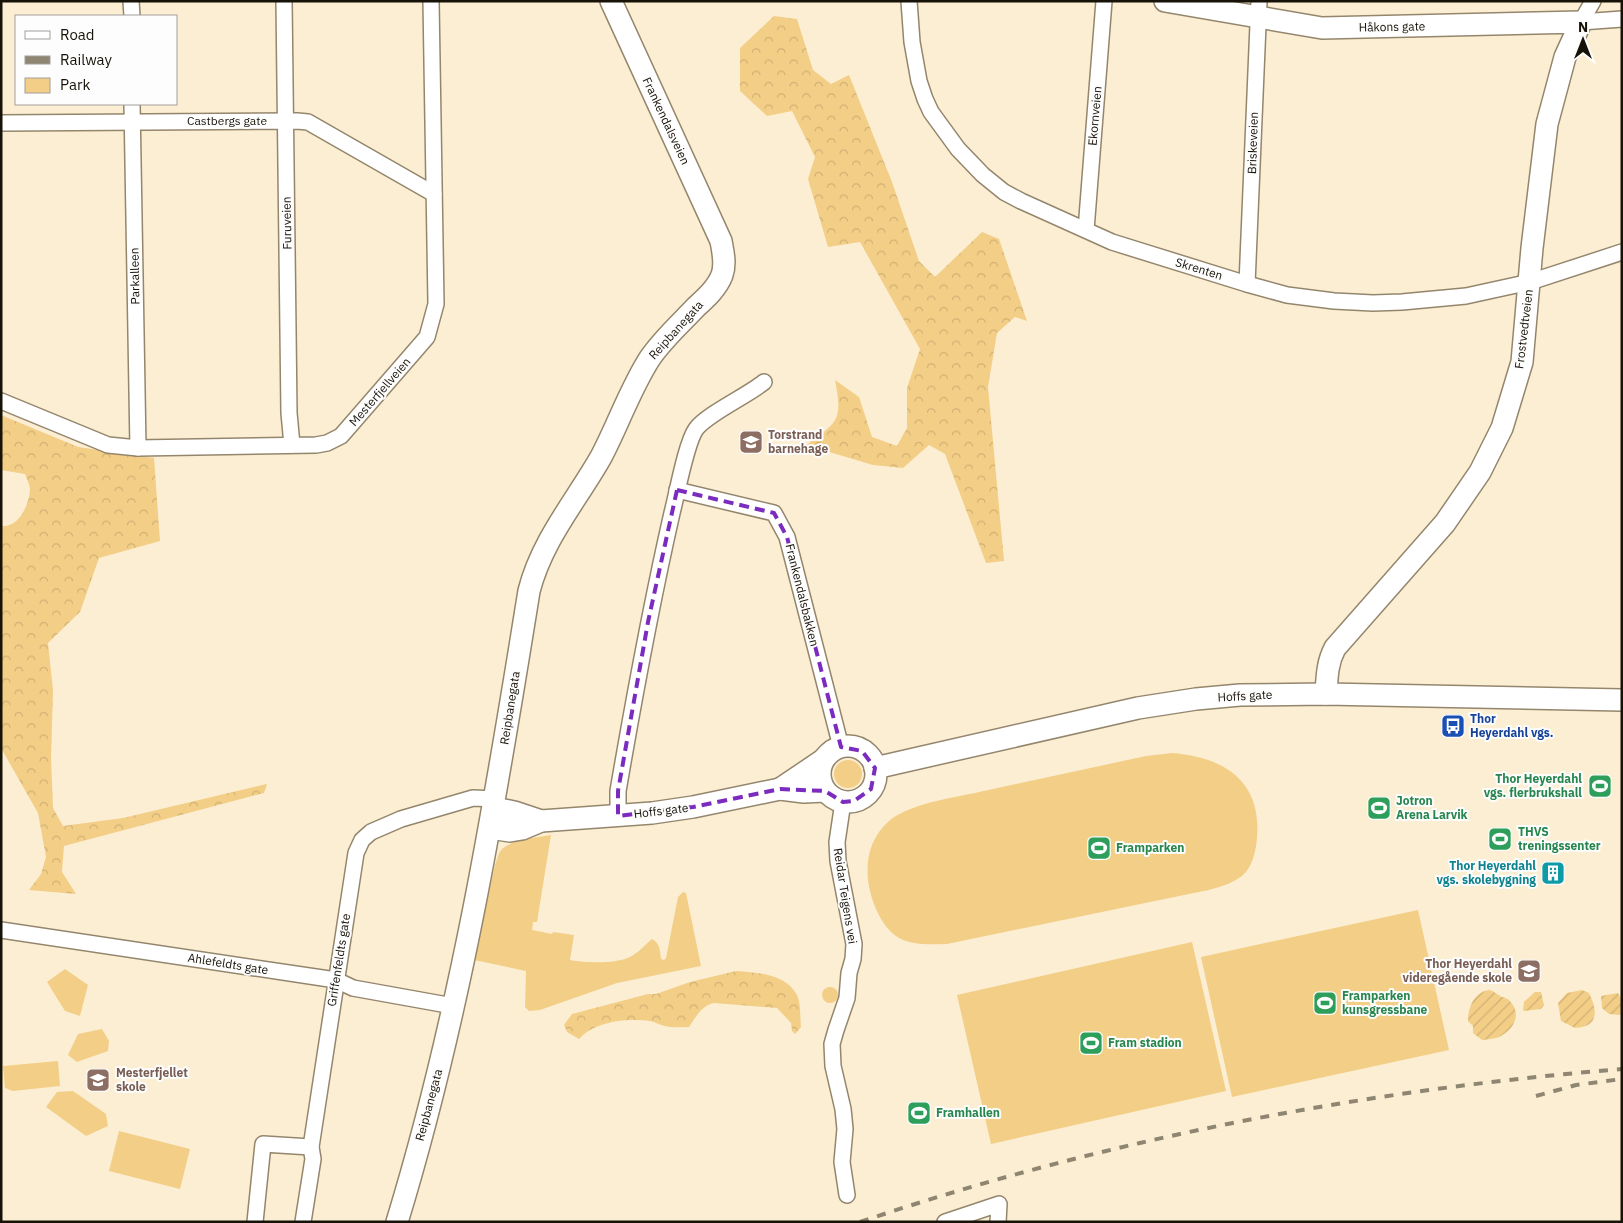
<svg xmlns="http://www.w3.org/2000/svg" width="1623" height="1223" font-family="'IBM Plex Sans',sans-serif">
<defs>
<pattern id="forest-crowns" width="20" height="18" patternUnits="userSpaceOnUse" patternTransform="scale(1.25)"><rect width="20" height="18" fill="#f3ce87"/><path d="M2 6a3 3 0 1 1 6 0M12 15a3 3 0 1 1 6 0" fill="none" stroke="#d0b073"/></pattern>
<pattern id="garden-furrows" width="10" height="10" patternUnits="userSpaceOnUse" patternTransform="scale(1.25)"><rect width="10" height="10" fill="#f3ce87"/><path d="M-1 1l2-2M0 10L10 0M9 11l2-2" fill="none" stroke="#d0b073"/></pattern>
</defs>
<rect width="100%" height="100%" fill="#fceed2"/>
<g fill="#f3ce87">
<path d="M 1172,753 C 1224,757 1262,781 1257,838 C 1256,851 1252,868 1242,876 C 1226,888 1203,891 1184,895 L 947,944 C 912,945 892,945 876,909 C 863,879 863,844 889,821 C 911,802 965,796 993,789 C 1044,778 1095,767 1146,756 Z"/>
<circle cx="848" cy="774" r="14"/>
<path d="M 551,835 L 537,922 L 533,922 L 532,930 L 552,934 L 553,932 L 574,935 L 570,960 C 586,963 616,964 630,957 C 638,953 645,945 652,939 C 660,943 660,951 661,959 L 664,960 L 666,958 L 678,897 L 683,892 L 686,893 L 701,966 L 617,983 L 540,1010 L 529,1011 L 525,1007 L 526,971 L 474,960 L 495,865 C 497,860 498,854 501,850 C 512,839 536,838 551,835 Z"/>
<polygon points="1418,910 1449,1050 1232,1097 1201,957"/>
<polygon points="1192,942 1226,1091 991,1144 957,995"/>
<polygon points="65,969 88,985 80,1016 65,1011 47,982"/>
<circle cx="830" cy="995" r="8"/>
<polygon points="102,1029 109,1041 108,1051 77,1062 68,1055 78,1034"/>
<polygon points="58,1061 60,1086 13,1091 5,1088 3,1066"/>
<polygon points="73,1091 106,1114 108,1126 86,1136 46,1107 57,1092"/>
<polygon points="119,1131 190,1149 180,1189 109,1171"/>
</g>
<g fill="url(#forest-crowns)">
<path d="M 774,16 L 797,19 L 813,70 L 831,84 L 849,75 L 892,182 L 919,261 L 935,277 L 982,232 L 999,239 L 1027,321 L 1015,317 L 997,333 L 988,387 L 1004,561 L 986,563 L 945,454 L 929,445 L 903,468 L 873,465 L 806,445 C 838,422 843,421 835,380 L 859,397 L 872,437 L 897,446 L 907,428 L 907,388 L 920,349 L 860,242 L 828,247 L 808,179 L 815,157 L 792,111 L 767,116 L 740,91 L 740,48 Z"/>
<path d="M 1,415 L 78,447 L 154,458 L 160,541 L 99,558 L 80,612 L 48,643 L 53,690 L 51,759 L 53,808 L 63,826 L 123,818 L 267,784 L 264,793 L 64,846 L 62,872 L 76,894 L 29,890 L 41,874 L 46,857 L 38,813 L 1,748 L 1,526 C 19,528 29,505 30,490 C 30,485 27,479 25,474 L 1,470 Z"/>
<path d="M 736,971 C 758,973 785,973 797,995 C 801,1003 800,1018 801,1027 L 795,1034 L 792,1031 L 791,1023 L 777,1008 L 714,1003 C 702,1005 695,1018 689,1027 C 681,1027 672,1028 665,1026 C 660,1025 655,1022 650,1021 C 627,1018 595,1021 579,1039 L 567,1032 L 564,1025 L 572,1014 L 648,994 L 656,994 L 690,982 Z"/>
</g>
<g fill="url(#garden-furrows)">
<path d="M 1489,990 C 1495,991 1494,993 1499,995 C 1502,998 1506,997 1509,1000 C 1522,1013 1515,1028 1501,1036 C 1497,1039 1488,1039 1482,1040 L 1473,1033 L 1473,1026 L 1468,1021 C 1468,1008 1474,992 1489,990 Z"/>
<path d="M 1582,990 L 1589,993 C 1597,1009 1600,1027 1575,1028 L 1561,1021 L 1558,1003 L 1567,993 Z"/>
<polygon points="1535,992 1541,992 1544,1005 1541,1009 1524,1011 1523,1010 1524,1002"/>
<polygon points="1618,993 1622,1000 1622,1013 1620,1015 1609,1014 1602,1008 1601,996"/>
</g>
<g fill="none" stroke-linecap="round" stroke-linejoin="round">
<g stroke="#94866d" stroke-width="18">
<g id="minor">
<polyline points="131,1 132,16"/>
<polyline points="284,1 289,413 292,445"/>
<polyline points="909,1 912,42 919,81 925,99 931,112 958,149 983,175 1004,192 1021,201 1112,242 1247,284 1287,295 1334,301 1373,303 1402,302 1466,296 1530,282 1622,252"/>
<polyline points="1581,22 1622,19"/>
<polyline points="1581,22 1593,1"/>
<polyline points="132,104 138,448"/>
<polyline points="1,123 297,121 308,122 434,194"/>
<polyline points="1086,230 1104,1"/>
<polyline points="1247,284 1259,1"/>
<polyline points="1,401 108,445 138,448 316,445 327,443 341,436 427,337 436,304 431,1"/>
<polyline points="677,490 774,513 787,537 841,747"/>
<polyline points="843,802 837,842 838,861 854,944 853,959 849,973 847,998 836,1030 832,1044 833,1066 843,1109 845,1129 842,1162 847,1195"/>
<path d="M 618,816 L 618,791 C 634,698 651,605 672,513 C 677,494 686,443 696,429 C 707,414 747,396 764,382"/>
<polyline points="1,930 336,980 353,988 453,1006"/>
<polyline points="255,1222 263,1144 311,1147"/>
<polyline points="303,1222 313,1159 311,1147 356,853 362,840 371,832 401,819 473,798 495,799"/>
<polyline points="945,1222 999,1204 998,1222"/>
</g>
</g>
<g stroke="#94866d" stroke-width="24">
<g id="secondary">
<path d="M 1165,1 L 1322,28 L 1581,22 L 1565,57 L 1547,124 L 1532,248 L 1522,362 L 1502,428 L 1480,472 L 1445,523 L 1335,648 C 1327,663 1327,678 1326,694"/>
<circle cx="848" cy="774" r="28"/>
<polyline points="875,768 1138,708 1196,699 1240,695 1326,694 1622,700"/>
<polyline points="780,789 823,760"/>
<polyline points="494,808 514,812 541,821"/>
<polyline points="490,828 510,831 522,829 541,821 652,813 693,807 780,789 804,792 825,791"/>
<path d="M 397,1222 C 460,1016 495,803 529,591 C 542,540 576,501 601,457 C 618,425 630,389 650,358 C 663,339 680,324 696,307 C 706,298 717,288 722,275 C 726,264 723,252 721,241 L 611,1"/>
</g>
</g>
<use href="#minor" stroke="#fff" stroke-width="15"/>
<use href="#secondary" stroke="#fff" stroke-width="21"/>
<g stroke="#8f8672" stroke-width="4" stroke-dasharray="9 9" stroke-linecap="butt">
<polyline points="1536,1096 1576,1085 1622,1079"/>
<path d="M 860,1222 C 1106,1139 1364,1090 1622,1069"/>
</g>
</g>
<path fill="none" stroke="#7b2cbf" stroke-width="4" stroke-dasharray="10 6" stroke-linejoin="round" d="M 677,490 L 774,513 L 787,537 L 841,747 L 862,751 L 875,768 L 871,789 L 854,801 L 843,802 L 825,791 L 780,789 L 693,807 L 618,816 L 618,791 L 648,622 Z"/>
<defs>
<g id="school-square" transform="scale(1.25)"><rect x="-9" y="-9" width="18" height="18" rx="4" fill="#8d6e63" stroke="#fdfdfd"/><path d="M0-5L7-2L0 1L-7-2ZM-4 1L0 2.5L4 1V4Q0 6-4 4Z" fill="#fff"/></g>
<g id="bus-square" transform="scale(1.25)"><rect x="-9" y="-9" width="18" height="18" rx="4" fill="#1a4fb4" stroke="#fdfdfd"/><path d="M-5-6H5V4H4V6H2V4H-2V6H-4V4H-5ZM-3.5-4V0h7V-4ZM-3.5 1.2v1.5H-2V1.2ZM2 1.2v1.5H3.5V1.2Z" fill="#fff"/></g>
<g id="stadium-square" transform="scale(1.25)"><rect x="-9" y="-9" width="18" height="18" rx="4" fill="#2e9e5b" stroke="#fdfdfd"/><path d="M0-5a6.5 5 0 1 0 0 10a6.5 5 0 1 0 0-10ZM-3.5-1.8h7v3.6h-7Z" fill="#fff"/></g>
<g id="building-square" transform="scale(1.25)"><rect x="-9" y="-9" width="18" height="18" rx="4" fill="#0f9aa8" stroke="#fdfdfd"/><path d="M-4-6H4V6H1V3H-1V6H-4ZM-2.5-4.3h1.7v1.8h-1.7ZM.8-4.3h1.7v1.8H.8ZM-2.5-1h1.7V.8h-1.7ZM.8-1h1.7V.8H.8Z" fill="#fff"/></g>
</defs>
<g fill-rule="evenodd">
<use href="#school-square" x="751" y="442"/>
<use href="#bus-square" x="1453" y="726"/>
<use href="#stadium-square" x="1600" y="786"/>
<use href="#stadium-square" x="1379" y="808"/>
<use href="#stadium-square" x="1500" y="839"/>
<use href="#stadium-square" x="1099" y="848"/>
<use href="#building-square" x="1553" y="873"/>
<use href="#school-square" x="1529" y="971"/>
<use href="#stadium-square" x="1325" y="1003"/>
<use href="#stadium-square" x="1091" y="1043"/>
<use href="#school-square" x="98" y="1080"/>
<use href="#stadium-square" x="919" y="1113"/>
</g>
<g text-anchor="middle" stroke-width="4" stroke-linejoin="round" paint-order="stroke">
<g font-size="12" fill="#171208" stroke="#fdfdfd">
<text transform="translate(1392 27) rotate(-1)" y="4">Håkons gate</text>
<text transform="translate(1095 116) rotate(-85)" y="4">Ekornveien</text>
<text x="227" y="125">Castbergs gate</text>
<text transform="translate(666 121) rotate(65)" y="4">Frankendalsveien</text>
<text transform="translate(1253 143) rotate(-88)" y="4">Briskeveien</text>
<text transform="translate(287 223) rotate(-91)" y="4">Furuveien</text>
<text transform="translate(1199 269) rotate(17)" y="4">Skrenten</text>
<text transform="translate(135 276) rotate(-91)" y="4">Parkalleen</text>
<text transform="translate(1524 329) rotate(-83)" y="4">Frostvedtveien</text>
<text transform="translate(676 330) rotate(-48)" y="4">Reipbanegata</text>
<text transform="translate(380 392) rotate(-49)" y="4">Mesterfjellveien</text>
<text transform="translate(802 595) rotate(76)" y="4">Frankendalsbakken</text>
<text transform="translate(1245 696) rotate(-3)" y="4">Hoffs gate</text>
<text transform="translate(510 708) rotate(-81)" y="4">Reipbanegata</text>
<text transform="translate(661 811) rotate(-7)" y="4">Hoffs gate</text>
<text transform="translate(845 896) rotate(81)" y="4">Reidar Teigens vei</text>
<text transform="translate(339 960) rotate(-81)" y="4">Griffenfeldts gate</text>
<text transform="translate(228 964) rotate(9)" y="4">Ahlefeldts gate</text>
<text transform="translate(429 1105) rotate(-75)" y="4">Reipbanegata</text>
</g>
<g font-size="12" font-weight="bold" fill="#785e54" stroke="#fdfdfd" text-anchor="start">
<text x="768" y="439">Torstrand<tspan x="768" dy="14">barnehage</tspan></text>
<text x="1512" y="968" text-anchor="end">Thor Heyerdahl<tspan x="1512" dy="14">videregående skole</tspan></text>
<text x="116" y="1077">Mesterfjellet<tspan x="116" dy="14">skole</tspan></text>
</g>
<g font-size="12" font-weight="bold" fill="#164399" stroke="#fdfdfd" text-anchor="start">
<text x="1470" y="723">Thor<tspan x="1470" dy="14">Heyerdahl vgs.</tspan></text>
</g>
<g font-size="12" font-weight="bold" fill="#27864d" stroke="#fdfdfd" text-anchor="start">
<text x="1582" y="783" text-anchor="end">Thor Heyerdahl<tspan x="1582" dy="14">vgs. flerbrukshall</tspan></text>
<text x="1396" y="805">Jotron<tspan x="1396" dy="14">Arena Larvik</tspan></text>
<text x="1518" y="836">THVS<tspan x="1518" dy="14">treningssenter</tspan></text>
<text x="1116" y="852">Framparken</text>
<text x="1342" y="1000">Framparken<tspan x="1342" dy="14">kunsgressbane</tspan></text>
<text x="1108" y="1047">Fram stadion</text>
<text x="936" y="1117">Framhallen</text>
</g>
<g font-size="12" font-weight="bold" fill="#0d838f" stroke="#fdfdfd" text-anchor="end">
<text x="1536" y="870">Thor Heyerdahl<tspan x="1536" dy="14">vgs. skolebygning</tspan></text>
</g>
</g>
<rect width="1623" height="1223" fill="none" stroke="#171208" stroke-width="5"/>
<rect x="15" y="15" width="162" height="90" fill="#fdfdfd" stroke="#a19f9b"/>
<rect x="25" y="31" width="25" height="8" fill="#ffffff" stroke="#a19f9b"/>
<text x="60" y="40" font-size="15" fill="#171208">Road</text>
<rect x="25" y="56" width="25" height="8" fill="#8f8672" stroke="#a19f9b"/>
<text x="60" y="65" font-size="15" fill="#171208">Railway</text>
<rect x="25" y="78" width="25" height="15" fill="#f3ce87" stroke="#a19f9b"/>
<text x="60" y="90" font-size="15" fill="#171208">Park</text>
<g transform="translate(1583 40)" stroke="#fdfdfd" stroke-width="4" paint-order="stroke">
<path d="M0-4L9 19L0 12L-9 19Z" fill="#171208"/>
<text y="-8" font-size="14" font-weight="bold" text-anchor="middle" fill="#171208">N</text>
</g>
</svg>
